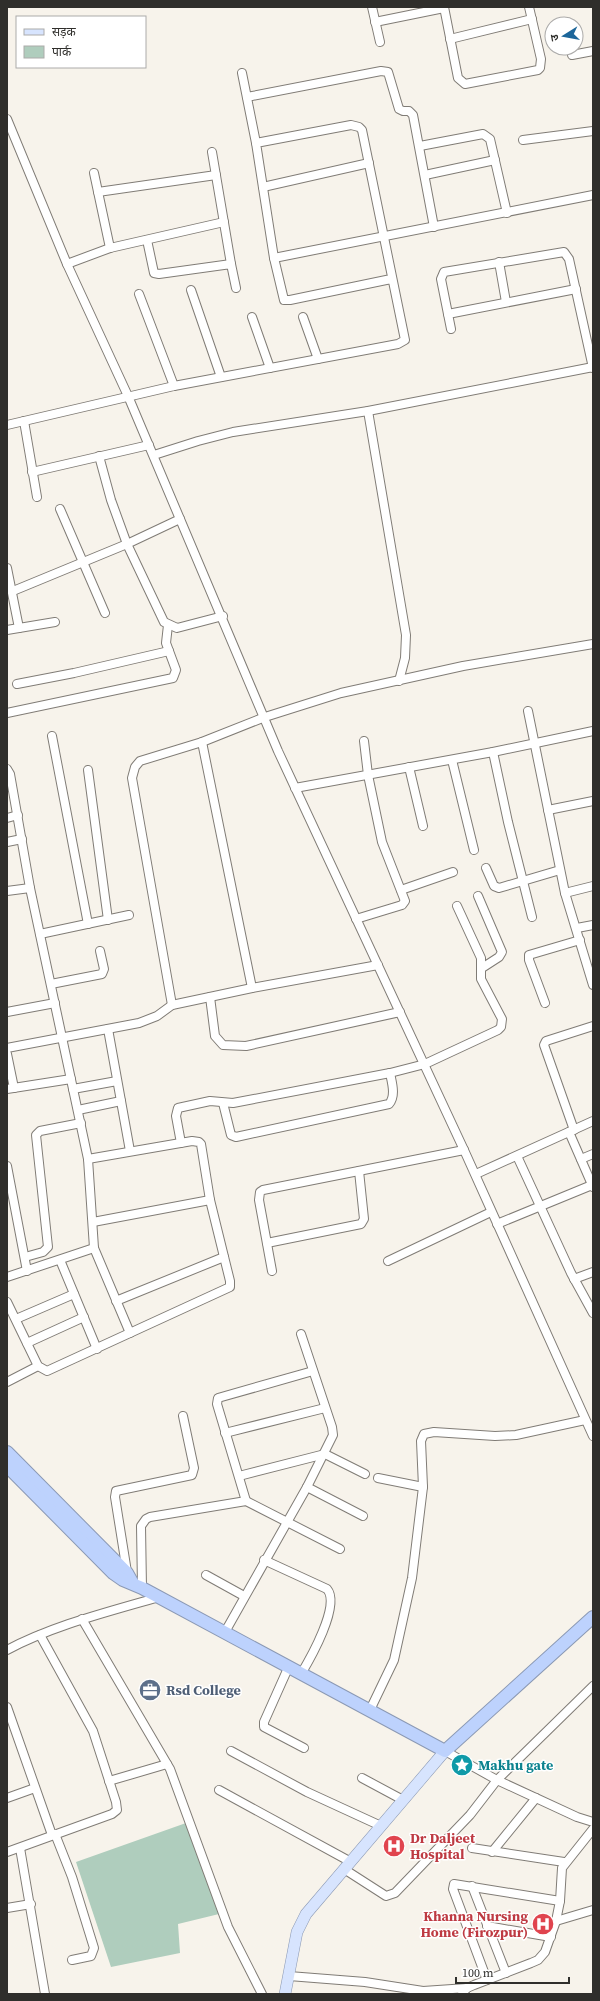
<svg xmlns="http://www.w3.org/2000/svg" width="600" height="2001" font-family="'Source Serif 4','Noto Sans Devanagari',serif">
<rect width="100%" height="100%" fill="#f7f3eb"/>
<polygon fill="#afcdbd" points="186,1823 219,1914 178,1924 180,1953 111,1967 76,1862"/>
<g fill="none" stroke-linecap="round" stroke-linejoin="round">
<g stroke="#807c76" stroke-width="10">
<g id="minor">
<polyline points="372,7 380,42"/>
<polyline points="444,7 458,78 465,84 538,70 540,68 541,59 529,7"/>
<polyline points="375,22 444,8"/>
<polyline points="450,39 532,19"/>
<polyline points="572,55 593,51"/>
<polyline points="242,73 256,143"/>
<polyline points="247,97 381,71 388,72 399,109 403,111 409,111 413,115 434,227"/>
<polyline points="7,119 67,264 128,396 278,751 464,1150 593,1436"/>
<polyline points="523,140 593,131"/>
<polyline points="420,146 483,134 490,139 507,213"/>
<polyline points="212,152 231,264"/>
<polyline points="94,173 110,248"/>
<polyline points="425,175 495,160"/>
<polyline points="263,187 369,163"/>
<polyline points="98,192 216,175"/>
<polyline points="147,240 154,273 159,274 231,264 236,288"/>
<polyline points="274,258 593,195"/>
<polyline points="499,262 506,302"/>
<polyline points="67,264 110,248 224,222"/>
<polyline points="191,290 221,377"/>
<polyline points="139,294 174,386"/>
<polyline points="448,314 576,289"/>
<polyline points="252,317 270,368"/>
<polyline points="303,317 318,359"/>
<polyline points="451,329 441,279 444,272 564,252 569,259 593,368"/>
<polyline points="368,411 406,635 405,658 399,681"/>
<polyline points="24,421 37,497"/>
<polyline points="7,425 174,386 398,344 405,340 362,130 359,127 351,125 256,143 274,258 284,300 290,300 391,279"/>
<polyline points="154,455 198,441 233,432 368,411 593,367"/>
<polyline points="99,456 111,500 127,544 164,622 177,628 223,616"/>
<polyline points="32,472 149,445"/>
<polyline points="60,509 105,613"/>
<polyline points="7,568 19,628"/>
<polyline points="13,591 127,544 180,519"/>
<polyline points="7,630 55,622"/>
<polyline points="17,684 74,673 169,651"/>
<polyline points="528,711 565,893 593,985"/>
<polyline points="7,713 173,678 176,670 166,643 168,625"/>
<polyline points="52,736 88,924"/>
<polyline points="202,742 252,988"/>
<polyline points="493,752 508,822 532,917"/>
<polyline points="452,760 474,850"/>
<polyline points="409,767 423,826"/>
<polyline points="7,769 10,774 30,888 88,1159 94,1248 130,1333"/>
<polyline points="88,770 108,920"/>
<polyline points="295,788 493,752 593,731"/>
<polyline points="548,810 593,801"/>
<polyline points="7,818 18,815"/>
<polyline points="7,842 22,839"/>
<polyline points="486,868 494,886 499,888 560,870"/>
<polyline points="401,890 453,872"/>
<polyline points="7,891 30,888"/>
<polyline points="565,893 593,886"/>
<polyline points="478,896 502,952 499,957 482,968"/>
<polyline points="356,919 402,905 405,901 382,842 368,775 364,741"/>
<polyline points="577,928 593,925"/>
<polyline points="40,934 129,915"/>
<polyline points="51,984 102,974 104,969 100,951"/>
<polyline points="210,997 215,1036 223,1045 246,1046 400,1012"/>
<polyline points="545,1003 529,960 529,955 580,940"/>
<polyline points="172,1005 132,778 135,767 140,761 202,742 265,717 341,693 463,666 593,644"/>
<polyline points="7,1012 55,1003"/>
<polyline points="108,1029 130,1151"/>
<polyline points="7,1048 139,1023 157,1016 172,1005 252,988 378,965"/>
<polyline points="7,1054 14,1088"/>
<polyline points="7,1089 71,1079"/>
<polyline points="73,1089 117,1081"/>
<path d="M 223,1103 L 231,1135 L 236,1137 L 389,1104 C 396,1096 392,1083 390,1073"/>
<polyline points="78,1110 121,1101"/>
<polyline points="574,1130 544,1045 546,1041 593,1026"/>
<polyline points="569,1132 593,1187"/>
<polyline points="181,1143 176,1116 178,1108 210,1101 233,1103 390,1073 425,1064 498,1030 501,1027 502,1019 481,979 481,958 457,906"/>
<polyline points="517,1156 571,1273 593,1313"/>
<polyline points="581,1159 593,1154"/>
<polyline points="7,1166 27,1271"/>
<polyline points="476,1174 593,1121"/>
<polyline points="93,1222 210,1200"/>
<polyline points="497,1224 592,1185"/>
<polyline points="267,1243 361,1224 364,1219 359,1171"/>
<polyline points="25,1257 43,1252 48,1247 36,1135 40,1131 81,1123"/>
<polyline points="60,1260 97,1349"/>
<polyline points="388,1261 491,1212"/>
<polyline points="272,1271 259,1200 260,1192 263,1190 464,1150"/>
<polyline points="7,1277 94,1248"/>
<polyline points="574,1279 593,1272"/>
<polyline points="116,1301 224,1257"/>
<polyline points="7,1302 38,1366 47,1371 230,1287 230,1281 210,1200 201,1144 199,1142 192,1141 88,1159"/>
<polyline points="16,1319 74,1294"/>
<polyline points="27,1343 84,1317"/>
<polyline points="7,1382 38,1366"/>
<polyline points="225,1433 325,1408"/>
<polyline points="239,1476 325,1454 365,1474"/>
<polyline points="378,1478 423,1487"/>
<polyline points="307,1487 363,1516"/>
<polyline points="246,1501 217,1404 218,1398 313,1371"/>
<path d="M 264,1560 L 327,1589 C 341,1605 310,1659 301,1674"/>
<polyline points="127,1572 115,1497 116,1491 192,1475 194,1468 183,1416"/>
<polyline points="206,1575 244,1596"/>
<polyline points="142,1588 141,1526 146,1519 150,1517 246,1501 340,1549"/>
<polyline points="82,1619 170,1769 228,1927 262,1994"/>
<polyline points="225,1632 307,1487 333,1435 332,1427 301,1334"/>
<path d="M 7,1650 C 54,1625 108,1612 159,1597"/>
<polyline points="289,1666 264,1722 264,1727 304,1748"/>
<polyline points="7,1707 52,1835"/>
<polyline points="370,1710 394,1660 412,1578 423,1487 421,1441 424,1434 434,1432 495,1436 516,1435 585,1420"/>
<polyline points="231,1751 307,1792 381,1826"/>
<polyline points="445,1751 497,1780 577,1817 593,1822"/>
<polyline points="362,1778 403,1800"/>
<polyline points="109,1781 167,1764"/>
<polyline points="219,1790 351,1862"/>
<polyline points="7,1798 35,1788"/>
<polyline points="55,1834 72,1877 94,1948 91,1956 72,1960"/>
<polyline points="20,1848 45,1994"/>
<polyline points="472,1848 564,1862"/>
<polyline points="7,1852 112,1814 117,1810 116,1802 93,1731 40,1635"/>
<polyline points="492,1852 536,1798"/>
<polyline points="344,1869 386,1896 395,1893 470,1815 497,1780 593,1686"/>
<polyline points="472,1886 506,1973"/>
<polyline points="7,1908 31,1904"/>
<polyline points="556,1921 593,1910"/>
<polyline points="487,1926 551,1937"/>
<polyline points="289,1976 365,1982 423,1991 467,1988"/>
<polyline points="487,1980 453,1889 454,1884 560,1901"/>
<polyline points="462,1994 467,1988 474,1985 531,1963 538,1960 545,1952 556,1921 560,1901 562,1868 593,1829"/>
</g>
</g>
<g stroke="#8b99b4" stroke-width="12">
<polyline id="major" points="285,1994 297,1932 306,1914 445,1751"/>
</g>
<g stroke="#8b99b4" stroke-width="14">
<g id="highway">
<polyline points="7,1452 127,1573 132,1582"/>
<polyline points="7,1466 113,1573 123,1580 142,1588 445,1751 593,1617"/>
</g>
</g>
<use href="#minor" stroke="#fff" stroke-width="8"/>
<use href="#major" stroke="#d7e4fe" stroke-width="11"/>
<use href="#highway" stroke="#bdd2fd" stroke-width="12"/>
</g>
<defs>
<g id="office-disc" transform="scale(1.15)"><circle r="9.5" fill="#5c6f8a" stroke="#fff"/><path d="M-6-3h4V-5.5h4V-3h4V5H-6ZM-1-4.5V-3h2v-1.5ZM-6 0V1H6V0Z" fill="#fff"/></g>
<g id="sight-disc" transform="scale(1.15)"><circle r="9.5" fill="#0f9aa8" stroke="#fff"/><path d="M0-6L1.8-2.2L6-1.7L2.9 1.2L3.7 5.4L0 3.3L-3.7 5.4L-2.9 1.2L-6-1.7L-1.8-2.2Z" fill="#fff"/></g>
<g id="hospital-disc" transform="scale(1.15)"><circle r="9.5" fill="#e0444e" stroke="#fff"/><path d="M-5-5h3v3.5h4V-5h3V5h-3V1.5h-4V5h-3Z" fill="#fff"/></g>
</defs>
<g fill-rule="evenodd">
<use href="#office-disc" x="150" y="1690"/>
<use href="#sight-disc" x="462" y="1765"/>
<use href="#hospital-disc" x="394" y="1846"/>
<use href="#hospital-disc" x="543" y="1924"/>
</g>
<g text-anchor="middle" stroke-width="3" stroke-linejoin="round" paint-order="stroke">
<g font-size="14" font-weight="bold" fill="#4e5e75" stroke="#fff" text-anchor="start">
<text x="166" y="1695">Rsd College</text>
</g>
<g font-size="14" font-weight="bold" fill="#0d838f" stroke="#fff" text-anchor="start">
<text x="478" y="1770">Makhu gate</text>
</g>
<g font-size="14" font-weight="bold" fill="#be3a42" stroke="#fff" text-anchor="start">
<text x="410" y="1843">Dr Daljeet<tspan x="410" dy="16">Hospital</tspan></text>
<text x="528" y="1921" text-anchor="end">Khanna Nursing<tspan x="528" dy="16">Home (Firozpur)</tspan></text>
</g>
</g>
<rect width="600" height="2001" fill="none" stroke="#2f2e2b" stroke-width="16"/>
<rect x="16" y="16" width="130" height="52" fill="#ffffff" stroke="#acabaa"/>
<rect x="24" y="29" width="20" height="6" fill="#d7e4fe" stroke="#acabaa"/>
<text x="52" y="36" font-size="12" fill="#2f2e2b">सड़क</text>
<rect x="24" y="46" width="20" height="12" fill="#afcdbd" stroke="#acabaa"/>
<text x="52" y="56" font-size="12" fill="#2f2e2b">पार्क</text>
<g transform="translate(564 36) rotate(259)"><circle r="19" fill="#ffffff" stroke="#acabaa"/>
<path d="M0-3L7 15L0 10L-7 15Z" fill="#1c669a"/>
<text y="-6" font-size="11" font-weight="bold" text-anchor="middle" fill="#2f2e2b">उ</text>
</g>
<path d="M456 1977v6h113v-6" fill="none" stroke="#2f2e2b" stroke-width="2"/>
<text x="462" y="1977" font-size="12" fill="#2f2e2b" stroke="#ffffff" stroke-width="3" paint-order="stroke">100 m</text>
</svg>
